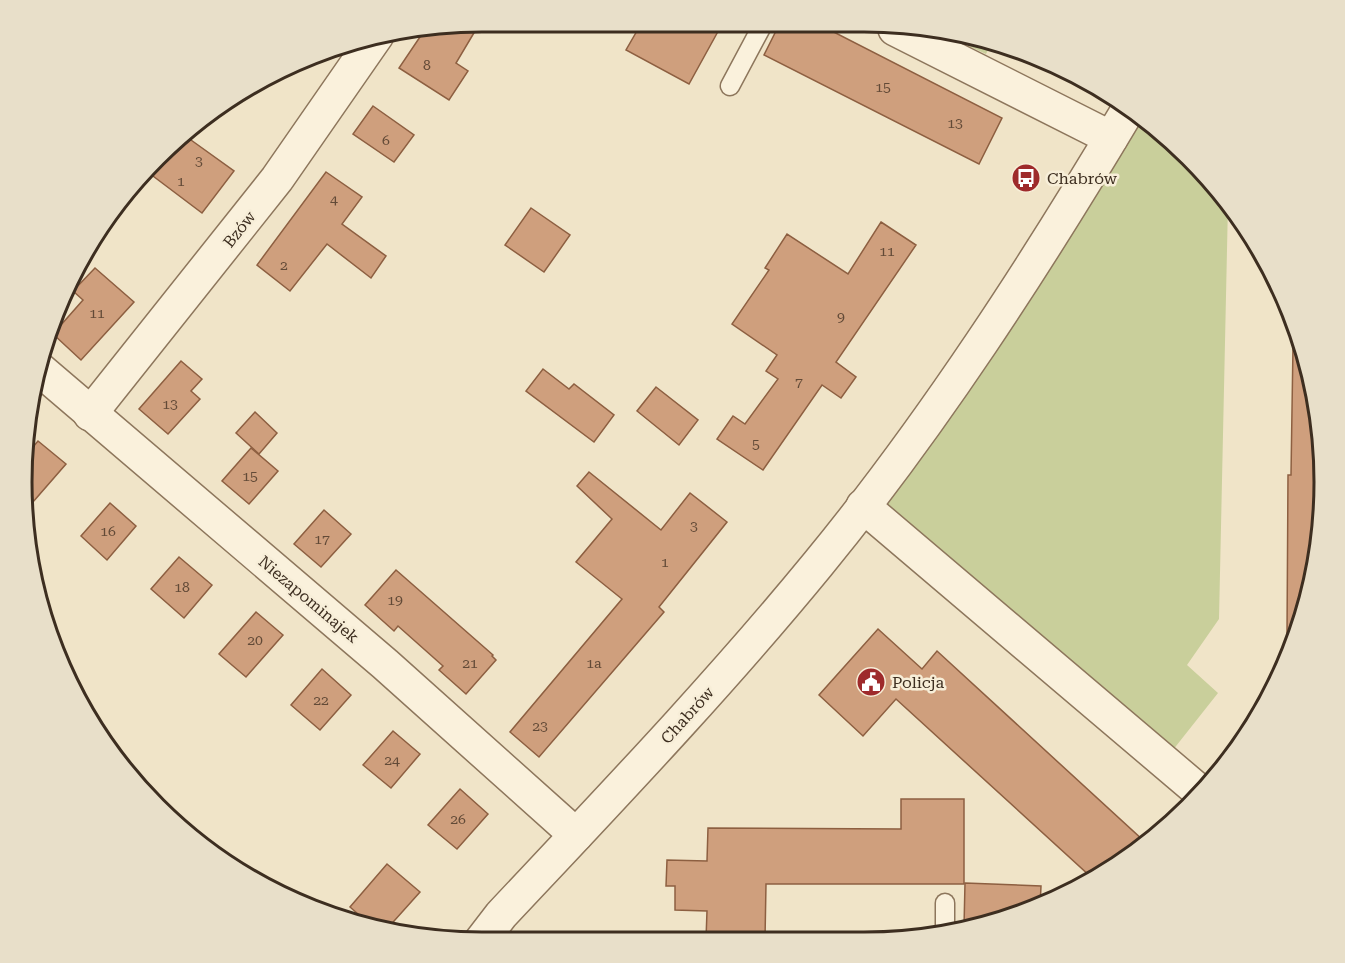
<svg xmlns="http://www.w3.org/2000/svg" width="1345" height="963" font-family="'Roboto Serif',serif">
<rect width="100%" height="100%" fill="#f0e4c8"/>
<g fill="#c9cf9b">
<polygon points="934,30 954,30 991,44 986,54"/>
<polygon points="1128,110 1210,178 1228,204 1219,619 1187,665 1218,693 1165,760 863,506"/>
</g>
<g fill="#cf9f7d" stroke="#8d5f41" stroke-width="1.5">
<polygon points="481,21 456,63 468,71 449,100 399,68 426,28"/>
<polygon points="641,24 721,26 689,84 626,50"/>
<polygon points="778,27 824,27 1002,118 979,164 764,55"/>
<polygon points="373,106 414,135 394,162 353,134"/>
<polygon points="184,135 234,171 202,213 145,170"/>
<polygon points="326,172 362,197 342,224 386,256 371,278 327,244 290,291 257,265"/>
<polygon points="531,208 570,235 544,272 505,245"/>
<polygon points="881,222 916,245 836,362 856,377 841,398 822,385 763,470 717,439 733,416 745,424 778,379 766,371 777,355 732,324 769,270 765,268 787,234 848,274"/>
<polygon points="95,268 134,302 81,360 53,334 83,300 73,291"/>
<polygon points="1302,345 1320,422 1323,512 1308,601 1295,637 1287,636 1288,475 1291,475 1293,346"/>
<polygon points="181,361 202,379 191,391 200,399 168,434 139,409"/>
<polygon points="543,369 569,389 574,384 614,415 594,442 526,391"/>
<polygon points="656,387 698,420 679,445 637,411"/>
<polygon points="255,412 277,433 259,454 236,433"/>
<polygon points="38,441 66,464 26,510 28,453"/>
<polygon points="251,448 278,471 249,504 222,481"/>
<polygon points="589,472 661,530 690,493 727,522 659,607 664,612 539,757 510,732 622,599 576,562 612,519 577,486"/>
<polygon points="110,503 136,526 107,560 81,536"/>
<polygon points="324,510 351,534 321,567 294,544"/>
<polygon points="179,557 212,585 184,618 151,589"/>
<polygon points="396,570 493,655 492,656 496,660 466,694 439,670 443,666 398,626 394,631 365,605"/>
<polygon points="256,612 283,635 246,677 219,654"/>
<polygon points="878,629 922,669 937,651 1145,842 1090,876 896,699 863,736 819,695"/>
<polygon points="322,669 351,695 320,730 291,705"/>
<polygon points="393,731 420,754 391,788 363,765"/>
<polygon points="460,789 488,814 457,849 428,825"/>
<polygon points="901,799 964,799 964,884 766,884 765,939 706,939 707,911 675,910 675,886 666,886 667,860 707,861 708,828 901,829"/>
<polygon points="387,864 420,892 386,930 374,928 350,907"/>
<polygon points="965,883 1041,886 1040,907 964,927"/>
</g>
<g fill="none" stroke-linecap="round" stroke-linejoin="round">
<g stroke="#8d765c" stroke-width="21">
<g id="service">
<polyline points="730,86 762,26"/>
<polyline points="945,932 945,903"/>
</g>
</g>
<g stroke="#8d765c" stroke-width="36">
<g id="minor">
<polyline points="895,29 1111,138"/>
<polyline points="38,368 385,664 576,835"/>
<polyline points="90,414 277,179 377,35"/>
<polyline points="863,506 1200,792"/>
</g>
</g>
<g stroke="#8d765c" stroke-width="36">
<path id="tertiary" d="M 481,941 L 501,915 C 609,800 718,686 818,564 C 933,424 1035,266 1128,110"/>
</g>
<use href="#service" stroke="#faf1dc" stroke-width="18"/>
<use href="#minor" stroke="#faf1dc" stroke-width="33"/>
<use href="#tertiary" stroke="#faf1dc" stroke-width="33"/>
</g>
<defs>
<g id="bus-disc" transform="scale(1.5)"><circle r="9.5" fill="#9e2a2b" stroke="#f7eed8"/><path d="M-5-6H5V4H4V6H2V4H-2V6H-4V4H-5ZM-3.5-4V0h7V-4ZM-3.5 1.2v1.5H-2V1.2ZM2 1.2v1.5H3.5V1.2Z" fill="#fff"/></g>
<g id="civic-disc" transform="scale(1.5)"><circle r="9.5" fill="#9e2a2b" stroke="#f7eed8"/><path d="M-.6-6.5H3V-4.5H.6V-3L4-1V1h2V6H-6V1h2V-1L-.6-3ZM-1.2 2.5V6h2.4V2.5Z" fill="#fff"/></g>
</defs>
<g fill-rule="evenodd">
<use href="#bus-disc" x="1026" y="178"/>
<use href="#civic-disc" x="871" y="682"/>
</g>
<g text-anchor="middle" stroke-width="5" stroke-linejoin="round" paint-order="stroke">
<g font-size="14" fill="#624a37">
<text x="427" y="70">8</text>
<text x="883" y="92">15</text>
<text x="955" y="128">13</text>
<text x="386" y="145">6</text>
<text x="199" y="166">3</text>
<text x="181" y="186">1</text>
<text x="334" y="204">4</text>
<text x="887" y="256">11</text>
<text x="284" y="270">2</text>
<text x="97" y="318">11</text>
<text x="841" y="322">9</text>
<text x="799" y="387">7</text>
<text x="170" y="409">13</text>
<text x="756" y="449">5</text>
<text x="250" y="481">15</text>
<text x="694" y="531">3</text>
<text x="108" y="536">16</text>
<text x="322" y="544">17</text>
<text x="665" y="567">1</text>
<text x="182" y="592">18</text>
<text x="395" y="605">19</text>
<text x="255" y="645">20</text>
<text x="470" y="668">21</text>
<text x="594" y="668">1a</text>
<text x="321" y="705">22</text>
<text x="540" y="731">23</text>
<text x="392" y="765">24</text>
<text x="458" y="824">26</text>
</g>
<g font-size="16" fill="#3d2e20" stroke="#f7eed8" text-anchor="start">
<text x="1047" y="184">Chabrów</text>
<text x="892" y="688">Policja</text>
</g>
<g font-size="16" fill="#3d2e20" stroke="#f7eed8">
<text transform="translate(239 229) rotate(-52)" y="6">Bzów</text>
<text transform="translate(309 599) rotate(40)" y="6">Niezapominajek</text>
<text transform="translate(687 715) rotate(-48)" y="6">Chabrów</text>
</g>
</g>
<path d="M0 0H1345V963H0ZM482 32H864A450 450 0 0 1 1314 482V482A450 450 0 0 1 864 932H482A450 450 0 0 1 32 482V482A450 450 0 0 1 482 32Z" fill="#e8dfc9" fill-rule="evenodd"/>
<path fill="none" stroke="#3d2e20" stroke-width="3" d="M482 32H864A450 450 0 0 1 1314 482V482A450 450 0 0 1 864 932H482A450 450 0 0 1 32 482V482A450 450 0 0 1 482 32Z"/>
</svg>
